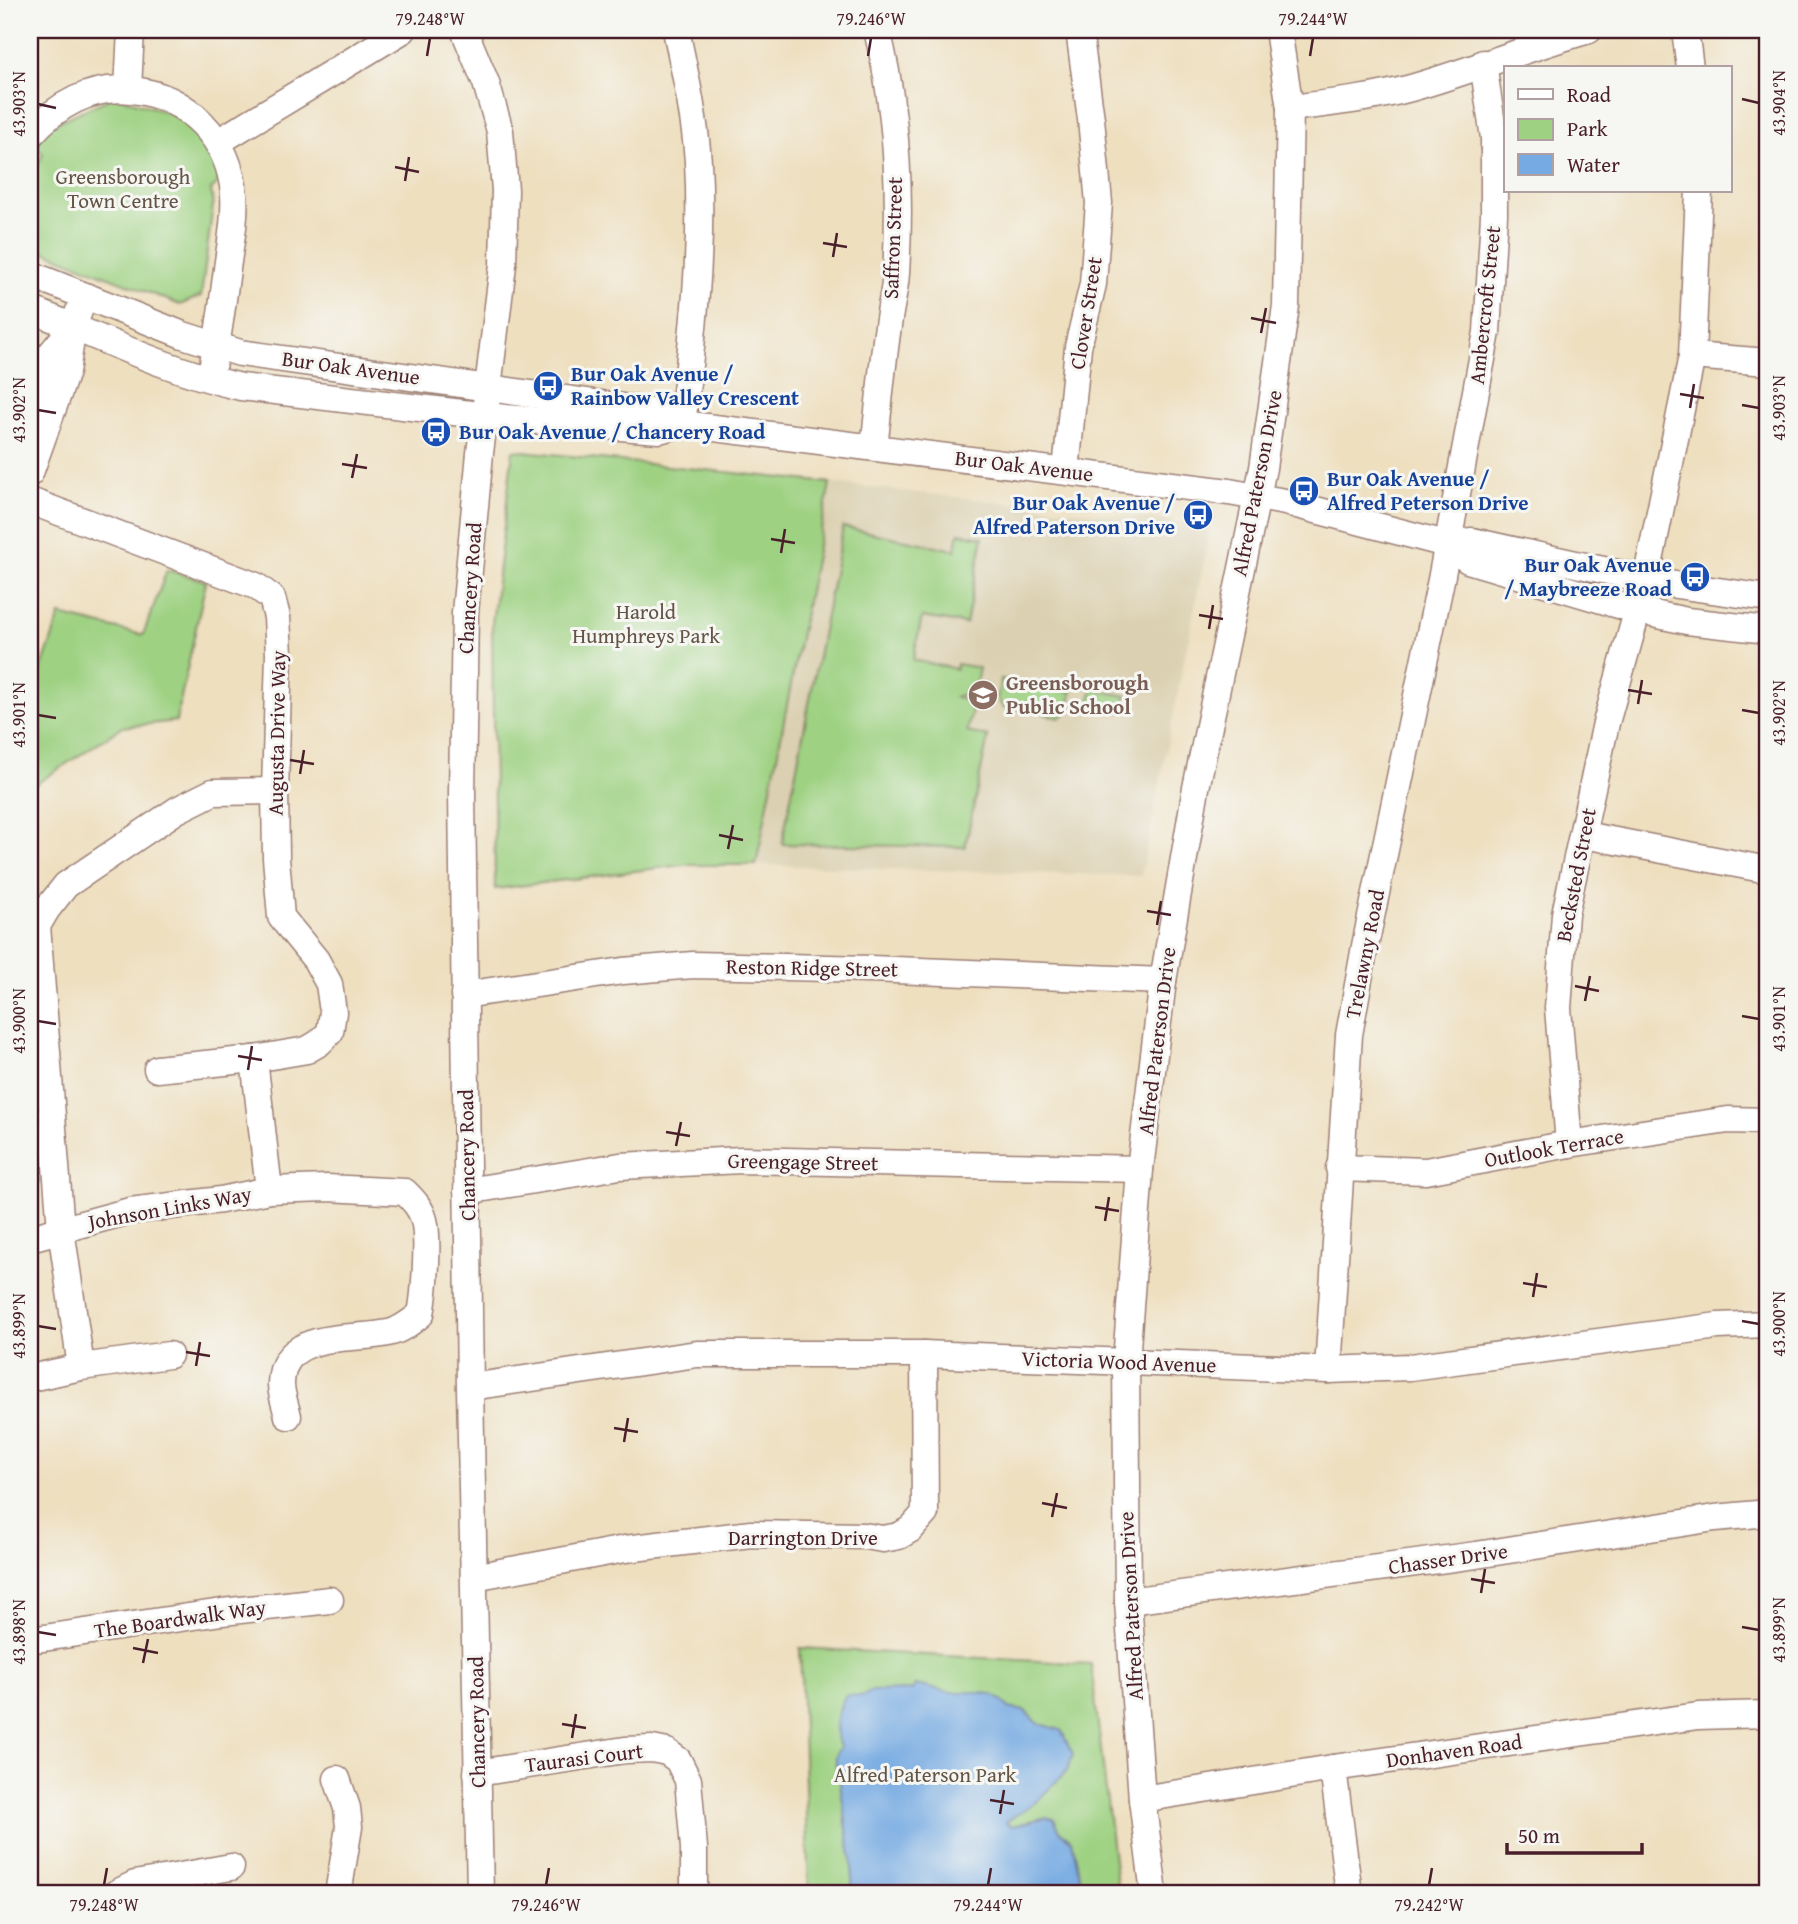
<svg xmlns="http://www.w3.org/2000/svg" width="1798" height="1924" font-family="'Gentium Book Plus',serif">
<rect width="100%" height="100%" fill="#f6f6f2"/>
<filter id="ink" filterUnits="userSpaceOnUse"><feTurbulence type="fractalNoise" baseFrequency=".0143" numOctaves="2"/><feDisplacementMap in="SourceGraphic" scale="14" xChannelSelector="R" yChannelSelector="G"/><feConvolveMatrix kernelMatrix="1 2 1 2 8 2 1 2 1" color-interpolation-filters="sRGB"/></filter>
<filter id="wash" filterUnits="userSpaceOnUse"><feTurbulence type="fractalNoise" baseFrequency=".00686" numOctaves="4" result="noise"/><feDisplacementMap in="SourceGraphic" scale="28" xChannelSelector="R" yChannelSelector="G"/><feGaussianBlur stdDeviation="1.57" result="paint"/><feColorMatrix in="noise" values="0 0 0 0 0 0 0 0 0 0 0 0 0 0 0 0 0 1.4 0 .05"/><feComposite in="paint" operator="in"/></filter>
<g filter="url(#wash)">
<rect width="100%" height="100%" fill="#eedfbf"/>
<polygon fill="#dbd0b1" points="830,483 1211,526 1141,876 756,865"/>
<g fill="#9ed182" stroke="#747856" stroke-width="2">
<polygon points="115,96 184,117 220,166 217,184 211,190 213,205 201,296 180,305 30,246 30,182 43,154 37,148 41,135 49,126"/>
<polygon points="513,450 830,483 756,865 682,865 495,889 492,624"/>
<polygon points="843,527 955,550 959,533 983,537 966,624 922,617 913,660 956,669 957,664 979,668 974,693 967,692 955,697 974,701 967,732 988,737 965,847 782,844"/>
<polygon points="167,570 206,581 176,721 122,727 30,788 30,703 60,615 143,635"/>
<polygon points="1001,679 1072,692 1069,711 1059,718 1044,714 1040,705 1029,702 1019,709 1003,707 997,698"/>
<polygon points="1092,689 1126,696 1123,711 1110,713 1091,709 1089,705"/>
<polygon points="38,1075 43,1181 30,1183 30,1076"/>
<polygon points="800,1648 1091,1664 1118,1894 809,1894"/>
</g>
<path fill="#76aae2" stroke="#606486" stroke-width="2" d="M 915,1685 C 927,1687 941,1691 953,1692 C 978,1693 991,1687 1009,1708 L 1025,1711 L 1037,1723 L 1061,1730 L 1073,1754 L 1068,1770 L 1037,1801 L 1006,1822 L 1012,1826 L 1046,1817 L 1054,1819 L 1061,1832 L 1072,1841 L 1084,1894 L 852,1894 L 852,1863 L 840,1783 C 836,1773 833,1756 840,1747 C 833,1729 836,1711 846,1695 L 863,1696 L 872,1691 L 912,1690 Z"/>
</g>
<g filter="url(#ink)">
<g fill="none" stroke-linecap="round" stroke-linejoin="round">
<g stroke="#9c7f75" stroke-width="29">
<g id="minor">
<polyline points="464,30 486,83 500,131 505,190 503,265 480,453 465,613 462,793 470,1387 480,1894"/>
<path d="M 676,30 C 685,73 695,117 698,162 C 703,250 693,337 682,424"/>
<polyline points="1685,30 1690,68"/>
<polyline points="128,89 131,30"/>
<path d="M 1290,108 C 1331,103 1371,99 1411,88 C 1471,71 1529,47 1589,30"/>
<path d="M 30,135 C 56,105 92,85 132,90 C 188,96 230,139 234,195 C 236,219 230,245 227,269 C 223,300 219,332 213,363"/>
<polyline points="218,142 403,30"/>
<polyline points="30,274 183,335 240,353 658,412 682,424 1229,492 1285,502 1446,544 1468,560 1639,611 1687,621 1768,630"/>
<path d="M 30,309 C 99,337 168,371 241,387 L 505,418 L 659,430 L 682,424"/>
<polyline points="1692,356 1768,362"/>
<polyline points="30,398 44,362 72,328"/>
<path d="M 874,447 C 879,407 882,366 888,326 C 890,308 895,291 896,273 C 901,192 897,109 877,30"/>
<polyline points="1066,471 1078,347 1093,284 1099,203 1091,119 1079,30"/>
<polyline points="30,473 66,372 73,327 79,311"/>
<polyline points="30,501 256,586 272,598 277,617 279,654 275,791 276,858 281,917 316,960 329,984 333,1012 330,1032 319,1043 307,1050 254,1059 157,1069"/>
<polyline points="1446,544 1472,541 1662,583 1768,598"/>
<polyline points="1584,835 1768,870"/>
<polyline points="464,995 623,971 693,965 871,969 1163,981"/>
<polyline points="254,1059 269,1190"/>
<polyline points="1569,1144 1558,1008 1565,914 1606,723 1646,580 1692,356 1699,191"/>
<polyline points="1339,1168 1426,1171 1569,1144 1728,1120 1768,1121"/>
<polyline points="467,1191 620,1166 742,1160 1140,1169"/>
<path d="M 30,1238 L 130,1211 L 221,1200 L 269,1190 L 327,1188 L 405,1192 C 413,1200 421,1208 424,1220 C 429,1238 425,1294 421,1314 C 411,1322 400,1331 388,1333 C 351,1341 282,1329 281,1384 C 281,1394 286,1407 288,1416"/>
<polyline points="81,1367 61,1229 37,926 47,909 66,885 177,810 213,792 275,791"/>
<polyline points="1328,1370 1349,1035 1365,946 1441,580 1487,332 1494,215 1494,138 1483,63"/>
<polyline points="30,1378 81,1367 169,1355"/>
<polyline points="470,1387 697,1354 924,1354 1328,1370 1410,1367 1718,1326 1768,1324"/>
<polyline points="474,1577 625,1549 751,1534 864,1536 883,1539 899,1536 911,1529 925,1513 924,1354"/>
<polyline points="1128,1601 1476,1555 1715,1518 1768,1513"/>
<polyline points="30,1640 222,1612 330,1600"/>
<polyline points="1333,1768 1349,1894"/>
<polyline points="477,1773 625,1750 652,1749 667,1752 678,1760 688,1780 694,1848 694,1894"/>
<polyline points="337,1779 347,1808 349,1827 338,1894"/>
<polyline points="1142,1799 1333,1768 1698,1716 1768,1714"/>
<polyline points="115,1894 135,1884 231,1867"/>
<polyline points="1154,1894 1142,1799 1128,1601 1126,1362 1140,1169 1163,981 1196,788 1263,468 1286,306 1290,108 1278,30"/>
</g>
</g>
<use href="#minor" stroke="#fff" stroke-width="26"/>
</g>
</g>
<path fill="none" stroke="#4a1f2b" stroke-width="2.5" d="M 427,56 L 430,38M 868,56 L 871,38M 1310,56 L 1313,38M 1742,99 L 1759,103M 38,104 L 56,108M 395,167 L 419,172M 405,181 L 409,157M 823,243 L 847,247M 833,257 L 837,233M 1251,318 L 1276,323M 1261,333 L 1266,308M 1680,394 L 1704,398M 1742,405 L 1759,408M 1690,408 L 1694,384M 38,410 L 56,413M 342,464 L 367,468M 352,478 L 357,454M 771,539 L 795,543M 781,553 L 785,529M 1199,615 L 1223,619M 1209,629 L 1213,605M 1628,690 L 1652,694M 1638,704 L 1642,680M 1742,710 L 1759,713M 38,715 L 56,718M 290,760 L 314,764M 300,774 L 304,750M 719,835 L 743,840M 728,849 L 733,825M 1147,911 L 1171,915M 1157,925 L 1161,901M 1575,986 L 1599,991M 1585,1001 L 1590,976M 1742,1016 L 1759,1019M 38,1021 L 56,1024M 238,1056 L 262,1060M 248,1070 L 252,1046M 666,1132 L 690,1136M 676,1146 L 681,1122M 1095,1207 L 1119,1211M 1105,1221 L 1109,1197M 1523,1283 L 1547,1287M 1533,1297 L 1537,1273M 1742,1321 L 1759,1324M 38,1326 L 56,1329M 186,1352 L 210,1356M 196,1366 L 200,1342M 614,1428 L 638,1432M 624,1442 L 628,1418M 1042,1503 L 1067,1508M 1052,1517 L 1057,1493M 1471,1579 L 1495,1583M 1481,1593 L 1485,1569M 1742,1627 L 1759,1630M 38,1632 L 56,1635M 133,1648 L 158,1653M 143,1663 L 148,1639M 562,1724 L 586,1728M 572,1738 L 576,1714M 990,1800 L 1014,1804M 1000,1814 L 1004,1790M 104,1885 L 107,1868M 546,1885 L 549,1868M 988,1885 L 991,1868M 1429,1885 L 1432,1868"/>
<defs>
<g id="bus-disc" transform="scale(1.575)"><circle r="9.5" fill="#1a4fb4" stroke="#f6f6f2"/><path d="M-5-6H5V4H4V6H2V4H-2V6H-4V4H-5ZM-3.5-4V0h7V-4ZM-3.5 1.2v1.5H-2V1.2ZM2 1.2v1.5H3.5V1.2Z" fill="#fff"/></g>
<g id="school-disc" transform="scale(1.575)"><circle r="9.5" fill="#8d6e63" stroke="#f6f6f2"/><path d="M0-5L7-2L0 1L-7-2ZM-4 1L0 2.5L4 1V4Q0 6-4 4Z" fill="#fff"/></g>
</defs>
<g fill-rule="evenodd">
<use href="#bus-disc" x="548" y="386"/>
<use href="#bus-disc" x="436" y="432"/>
<use href="#bus-disc" x="1304" y="491"/>
<use href="#bus-disc" x="1198" y="515"/>
<use href="#bus-disc" x="1695" y="577"/>
<use href="#school-disc" x="983" y="695"/>
</g>
<g text-anchor="middle" stroke-width="6" stroke-linejoin="round" paint-order="stroke">
<g font-size="21" fill="#635445" stroke="#f6f6f2">
<text x="123" y="184">Greensborough<tspan x="123" dy="24">Town Centre</tspan></text>
<text x="646" y="619">Harold<tspan x="646" dy="24">Humphreys Park</tspan></text>
<text x="925" y="1782">Alfred Paterson Park</text>
</g>
<g font-size="21" fill="#4a1f2b" stroke="#f6f6f2">
<text transform="translate(893 238) rotate(-88)" y="7">Saffron Street</text>
<text transform="translate(1485 305) rotate(-84)" y="7">Ambercroft Street</text>
<text transform="translate(1086 313) rotate(-81)" y="7">Clover Street</text>
<text transform="translate(351 368) rotate(8)" y="7">Bur Oak Avenue</text>
<text transform="translate(1024 466) rotate(7)" y="7">Bur Oak Avenue</text>
<text transform="translate(1257 483) rotate(-79)" y="7">Alfred Paterson Drive</text>
<text transform="translate(470 588) rotate(-86)" y="7">Chancery Road</text>
<text transform="translate(277 733) rotate(-89)" y="7">Augusta Drive Way</text>
<text transform="translate(1576 875) rotate(-79)" y="7">Becksted Street</text>
<text transform="translate(1365 954) rotate(-79)" y="7">Trelawny Road</text>
<text transform="translate(812 968) rotate(1)" y="7">Reston Ridge Street</text>
<text transform="translate(1157 1041) rotate(-83)" y="7">Alfred Paterson Drive</text>
<text transform="translate(1554 1148) rotate(-10)" y="7">Outlook Terrace</text>
<text transform="translate(467 1155) rotate(-91)" y="7">Chancery Road</text>
<text transform="translate(803 1162) rotate(1)" y="7">Greengage Street</text>
<text transform="translate(170 1208) rotate(-10)" y="7">Johnson Links Way</text>
<text transform="translate(1119 1362) rotate(2)" y="7">Victoria Wood Avenue</text>
<text x="803" y="1545">Darrington Drive</text>
<text transform="translate(1448 1559) rotate(-8)" y="7">Chasser Drive</text>
<text transform="translate(1131 1606) rotate(-93)" y="7">Alfred Paterson Drive</text>
<text transform="translate(180 1619) rotate(-8)" y="7">The Boardwalk Way</text>
<text transform="translate(477 1722) rotate(-91)" y="7">Chancery Road</text>
<text transform="translate(1454 1751) rotate(-8)" y="7">Donhaven Road</text>
<text transform="translate(584 1758) rotate(-7)" y="7">Taurasi Court</text>
</g>
<g font-size="21" font-weight="bold" fill="#164399" stroke="#f6f6f2" text-anchor="start">
<text x="571" y="381">Bur Oak Avenue /<tspan x="571" dy="24">Rainbow Valley Crescent</tspan></text>
<text x="459" y="439">Bur Oak Avenue / Chancery Road</text>
<text x="1327" y="486">Bur Oak Avenue /<tspan x="1327" dy="24">Alfred Peterson Drive</tspan></text>
<text x="1175" y="510" text-anchor="end">Bur Oak Avenue /<tspan x="1175" dy="24">Alfred Paterson Drive</tspan></text>
<text x="1672" y="572" text-anchor="end">Bur Oak Avenue<tspan x="1672" dy="24">/ Maybreeze Road</tspan></text>
</g>
<g font-size="21" font-weight="bold" fill="#785e54" stroke="#f6f6f2" text-anchor="start">
<text x="1006" y="690">Greensborough<tspan x="1006" dy="24">Public School</tspan></text>
</g>
</g>
<rect width="1798" height="1924" fill="none" stroke="#f6f6f2" stroke-width="77"/>
<rect x="1504" y="66" width="228" height="126" fill="#f6f6f2" stroke="#b1a0a2" stroke-width="2"/>
<rect x="1518" y="89" width="35" height="10" fill="#ffffff" stroke="#b1a0a2" stroke-width="2"/>
<text x="1567" y="102" font-size="21" fill="#4a1f2b">Road</text>
<rect x="1518" y="119" width="35" height="21" fill="#9ed182" stroke="#b1a0a2" stroke-width="2"/>
<text x="1567" y="136" font-size="21" fill="#4a1f2b">Park</text>
<rect x="1518" y="154" width="35" height="21" fill="#76aae2" stroke="#b1a0a2" stroke-width="2"/>
<text x="1567" y="172" font-size="21" fill="#4a1f2b">Water</text>
<path d="M1507 1843v10h135v-10" fill="none" stroke="#4a1f2b" stroke-width="3.5"/>
<text x="1518" y="1843" font-size="21" fill="#4a1f2b" stroke="#f6f6f2" stroke-width="5" paint-order="stroke">50 m</text>
<rect x="38" y="38" width="1721" height="1847" fill="none" stroke="#4a1f2b" stroke-width="2.5"/>
<g font-size="18" text-anchor="middle" fill="#4a1f2b">
<text x="430" y="25">79.248°W</text>
<text x="871" y="25">79.246°W</text>
<text x="1313" y="25">79.244°W</text>
<text transform="translate(1779 103) rotate(-90)" y="6">43.904°N</text>
<text transform="translate(19 104) rotate(-90)" y="6">43.903°N</text>
<text transform="translate(1779 408) rotate(-90)" y="6">43.903°N</text>
<text transform="translate(19 410) rotate(-90)" y="6">43.902°N</text>
<text transform="translate(1779 713) rotate(-90)" y="6">43.902°N</text>
<text transform="translate(19 715) rotate(-90)" y="6">43.901°N</text>
<text transform="translate(1779 1019) rotate(-90)" y="6">43.901°N</text>
<text transform="translate(19 1021) rotate(-90)" y="6">43.900°N</text>
<text transform="translate(1779 1324) rotate(-90)" y="6">43.900°N</text>
<text transform="translate(19 1326) rotate(-90)" y="6">43.899°N</text>
<text transform="translate(1779 1630) rotate(-90)" y="6">43.899°N</text>
<text transform="translate(19 1632) rotate(-90)" y="6">43.898°N</text>
<text x="104" y="1911">79.248°W</text>
<text x="546" y="1911">79.246°W</text>
<text x="988" y="1911">79.244°W</text>
<text x="1429" y="1911">79.242°W</text>
</g>
</svg>
